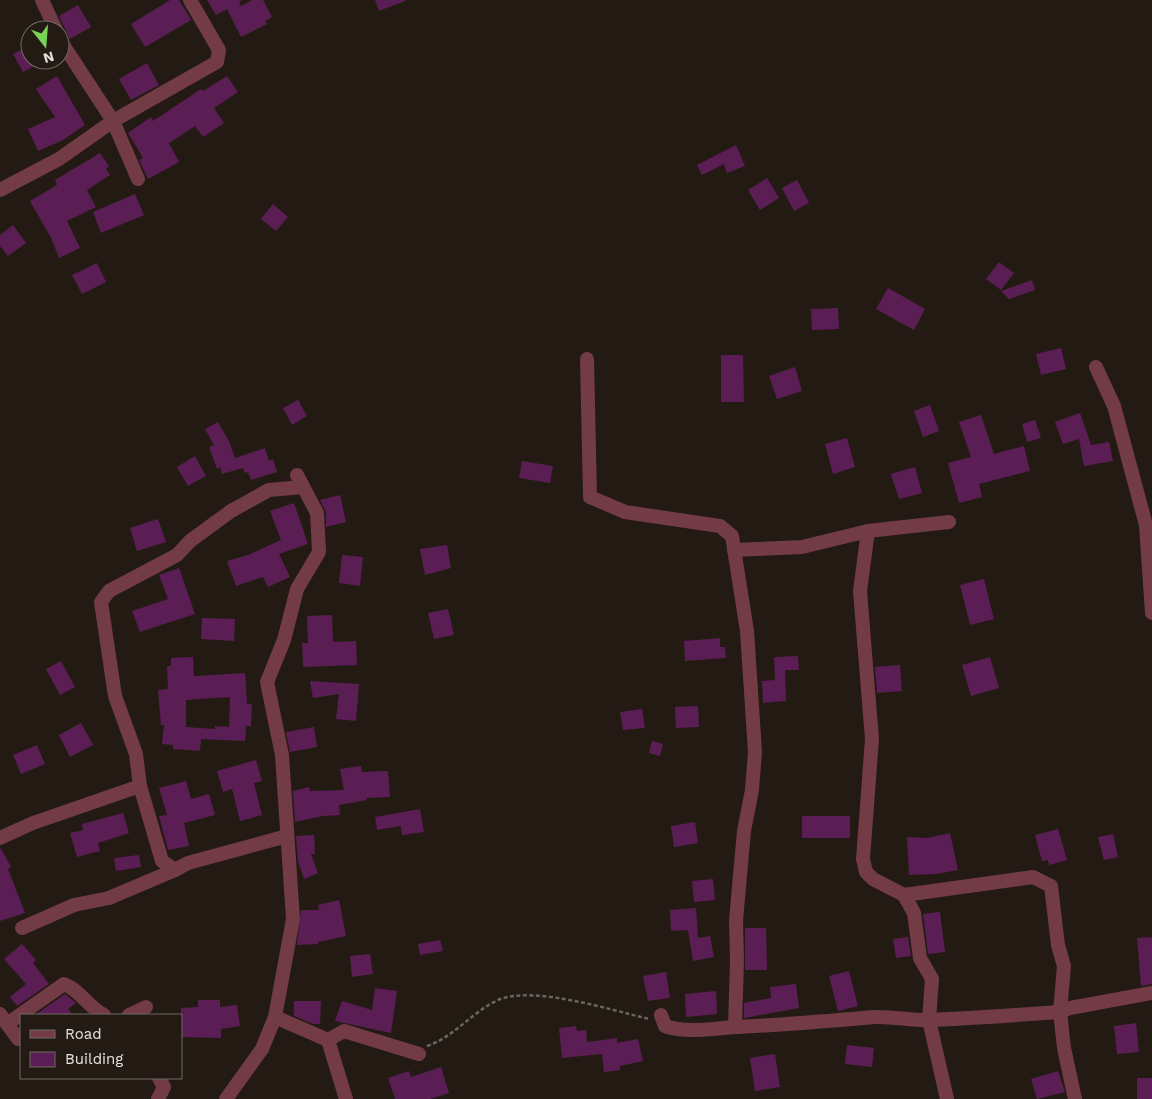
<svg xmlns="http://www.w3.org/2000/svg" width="1152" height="1099" font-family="'Work Sans',sans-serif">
<rect width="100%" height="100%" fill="#231b13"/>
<g fill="#5b1e54" fill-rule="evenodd">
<polygon points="170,0 179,0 191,20 145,47 131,24"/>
<polygon points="207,0 242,0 239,2 241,6 252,0 263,0 272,17 265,21 267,24 241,37 227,9 216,15"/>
<polygon points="375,0 405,0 405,1 379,11"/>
<polygon points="78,5 91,27 70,39 59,16"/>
<polygon points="30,45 30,60 45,60 23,72 13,54"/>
<polygon points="147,63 159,85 131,100 119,79"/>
<polygon points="57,76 85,125 63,140 38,151 28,129 55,117 36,89"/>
<polygon points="227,76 238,92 214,108 224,123 203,137 195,126 169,143 179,162 148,179 139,160 143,158 128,133 151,117 153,121 201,89 203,91"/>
<polygon points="736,145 745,166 727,173 724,164 702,175 697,165"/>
<polygon points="100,153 109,166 106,169 110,175 87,190 96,207 67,221 80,248 59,258 51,238 30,201 57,185 55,180"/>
<polygon points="767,178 779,198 760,210 748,190"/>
<polygon points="797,180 809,203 794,211 782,188"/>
<polygon points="135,194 144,215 101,233 93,212"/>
<polygon points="273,204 288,217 276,231 261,219"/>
<polygon points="13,225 26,243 8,256 0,246 0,235"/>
<polygon points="999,262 1014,273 1001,290 986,279"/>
<polygon points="97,263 106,282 82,294 72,275"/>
<polygon points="1032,280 1035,290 1009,299 1001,291"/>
<polygon points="888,288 925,309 914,330 876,309"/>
<polygon points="838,308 839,329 812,330 811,309"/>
<polygon points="1061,348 1066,369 1041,375 1036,354"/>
<polygon points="721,355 743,355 744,402 721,402"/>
<polygon points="795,367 802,391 777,399 769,376"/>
<polygon points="298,400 307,416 292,425 283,408"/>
<polygon points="930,405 939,431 923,437 914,411"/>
<polygon points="1080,413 1091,445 1109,442 1113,461 1084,466 1079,439 1063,444 1055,422"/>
<polygon points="981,415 994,454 1024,446 1030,471 979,484 982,497 959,503 948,463 971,457 959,422"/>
<polygon points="1035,420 1041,438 1027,442 1022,424"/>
<polygon points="218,422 229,441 235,458 265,448 269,461 273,459 277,472 251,480 248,472 245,473 243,468 222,474 220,467 217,469 209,447 214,445 205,429"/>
<polygon points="847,438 855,467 833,474 825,444"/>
<polygon points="195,456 206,476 188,486 177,467"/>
<polygon points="522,461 553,466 550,483 519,478"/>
<polygon points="915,467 922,493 899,499 891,474"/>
<polygon points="340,495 346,522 326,527 326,512 320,500"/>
<polygon points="294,503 308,544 279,554 290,577 268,587 263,577 236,586 227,561 248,555 281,540 270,511"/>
<polygon points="158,519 166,542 137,551 130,528"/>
<polygon points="447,545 451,568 425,575 420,549"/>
<polygon points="342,555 363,557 360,586 339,583"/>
<polygon points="179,568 195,614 140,632 132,611 168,599 159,575"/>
<polygon points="984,579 994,619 970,625 960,585"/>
<polygon points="448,609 454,635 434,639 428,613"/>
<polygon points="332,615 333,642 356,641 357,665 303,667 302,643 308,643 307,616"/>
<polygon points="202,618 235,619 234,641 201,639"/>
<polygon points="720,638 720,647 725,647 726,658 685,661 684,641"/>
<polygon points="798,656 799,670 785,670 786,701 763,703 762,681 775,680 774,657"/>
<path d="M 193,657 L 194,676 L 245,673 L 247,704 L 252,704 L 251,726 L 246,726 L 245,741 L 201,739 L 200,751 L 173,749 L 173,745 L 162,744 L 164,725 L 161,725 L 158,690 L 168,689 L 167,666 L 171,666 L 171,658 ZM 230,697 L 229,727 L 215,726 L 215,729 L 186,727 L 186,700 Z"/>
<polygon points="990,657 999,688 971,696 962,665"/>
<polygon points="61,661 75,687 60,695 46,669"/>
<polygon points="900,665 902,691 877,693 875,667"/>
<polygon points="310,681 359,684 356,721 336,719 339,694 313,698"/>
<polygon points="698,706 699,727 676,728 675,707"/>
<polygon points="642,709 645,728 623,730 620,712"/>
<polygon points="81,723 93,745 70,757 59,735"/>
<polygon points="314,727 317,747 290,752 286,732"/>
<polygon points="652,741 663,744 660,756 649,753"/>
<polygon points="37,745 45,764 21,774 13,755"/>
<polygon points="256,760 262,781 254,783 262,815 240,821 232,789 223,792 217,771"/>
<polygon points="361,766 362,772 388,771 390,797 366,798 367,800 339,805 340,815 323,816 295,822 293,791 309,787 310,791 344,790 340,769"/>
<polygon points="186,781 191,799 209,794 215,815 184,823 189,846 168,850 159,816 167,815 159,788"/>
<polygon points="420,809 424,832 402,835 401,826 377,830 375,817"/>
<polygon points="123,813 129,833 98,843 100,851 77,857 70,833 83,830 82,824"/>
<rect x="802" y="816" width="48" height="22"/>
<polygon points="695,822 698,843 674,847 671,826"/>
<polygon points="1058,829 1067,860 1049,865 1048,860 1042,861 1035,835"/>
<polygon points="950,833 958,870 937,874 909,875 907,837 928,838"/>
<polygon points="1113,834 1118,857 1104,860 1098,837"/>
<polygon points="314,835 315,854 311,854 318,873 304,879 298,861 296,836"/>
<polygon points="0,847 11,867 8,869 25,913 0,921"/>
<polygon points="139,855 141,867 116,871 114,858"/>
<polygon points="713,879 715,900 694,902 692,881"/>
<polygon points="339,900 346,936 318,942 318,944 297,945 301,910 319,910 318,905"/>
<polygon points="696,908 698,938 710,936 714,957 693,961 688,930 671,931 670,910"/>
<polygon points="940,912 945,952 928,954 923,914"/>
<polygon points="745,928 766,928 767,970 745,970"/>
<polygon points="908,937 911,956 896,958 893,939"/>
<polygon points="1152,937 1152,984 1141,986 1137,938"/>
<polygon points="440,940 443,951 420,955 418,944"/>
<polygon points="22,944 36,960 33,963 49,984 17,1006 10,997 26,984 4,959"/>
<polygon points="370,954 373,974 352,977 350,956"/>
<polygon points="849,971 858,1006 838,1011 829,976"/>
<polygon points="666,972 670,998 648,1001 643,976"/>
<polygon points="796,984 799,1008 744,1018 744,1003 771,998 770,987"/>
<polygon points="375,988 397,991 391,1033 335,1021 342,1001 372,1010"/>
<polygon points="716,991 717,1014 686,1017 685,994"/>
<polygon points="65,994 76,1003 68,1009 73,1015 35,1015"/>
<polygon points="198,1000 220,1000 220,1007 237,1005 240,1026 221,1029 221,1038 181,1037 181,1008 198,1007"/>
<polygon points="294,1001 321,1001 320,1024 313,1024 294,1016"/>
<polygon points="1136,1023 1139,1052 1117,1054 1114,1026"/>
<polygon points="576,1026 577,1031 586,1030 587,1042 617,1038 617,1043 638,1039 643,1061 620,1066 620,1070 604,1072 602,1054 562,1058 559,1028"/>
<polygon points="847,1045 874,1048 872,1067 845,1064"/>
<polygon points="775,1054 780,1087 755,1091 750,1058"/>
<polygon points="441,1067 449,1093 430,1099 395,1099 388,1078 409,1071 411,1077"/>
<polygon points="1058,1071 1065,1092 1037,1099 1031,1079"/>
<rect x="1137" y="1078" width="15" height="21"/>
</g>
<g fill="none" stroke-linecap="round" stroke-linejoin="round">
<path stroke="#6b645d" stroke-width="2.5" stroke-dasharray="4 2.5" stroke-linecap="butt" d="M 427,1046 C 454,1037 472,1012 498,1000 C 533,985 611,1010 649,1019"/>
<g stroke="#723b46" stroke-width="14">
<polyline points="42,0 56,30"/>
<polyline points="60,40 113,121 138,179"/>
<polyline points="0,190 59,159 113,121 217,62 219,50 190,0"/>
<polyline points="587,359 590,497 625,512 720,526 732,536 747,631 755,752 752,790 744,831 736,920 737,960 735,1027"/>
<polyline points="1096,367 1114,406 1146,525 1152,613"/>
<polyline points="734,550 802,547 868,531"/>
<polyline points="287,836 188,863 175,870 162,861 140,786 136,754 115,696 101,602 109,591 177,555 190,541 231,511 269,490 303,487"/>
<polyline points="0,838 33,823 140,786"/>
<polyline points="22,928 74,905 109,898 175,870"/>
<polyline points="0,1014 18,1039"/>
<polyline points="129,1015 146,1007"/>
<path d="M 661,1015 L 665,1026 C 689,1034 713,1028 737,1027 C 783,1025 828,1021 874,1017 C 893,1016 912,1021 931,1020 C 974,1018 1017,1015 1060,1012 L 1064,966 L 1058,945 L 1051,886 L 1033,877 L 904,895"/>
<polyline points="275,1017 328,1040 344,1031 419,1054"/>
<path d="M 7,1024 L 64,984 C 80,990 88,1007 104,1015"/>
<polyline points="328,1040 346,1099"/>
<polyline points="158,1099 164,1087 159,1078"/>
<polyline points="226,1099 262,1049 275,1017 293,919 282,755 267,682 284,640 297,589 319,552 317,513 297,475"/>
<polyline points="947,1099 929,1020 932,979 920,958 914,913 904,895 873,879 866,872 863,859 872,739 860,591 868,531 949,522"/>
<polyline points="1075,1099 1064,1048 1060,1012 1070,1008 1152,993"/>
</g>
</g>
<rect x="20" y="1014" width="162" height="65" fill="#231b13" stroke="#716a63"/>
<rect x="30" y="1030" width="25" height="8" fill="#723b46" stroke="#716a63"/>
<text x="65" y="1039" font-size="15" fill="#e7e1dc">Road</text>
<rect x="30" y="1052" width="25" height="15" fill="#5b1e54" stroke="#716a63"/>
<text x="65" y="1064" font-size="15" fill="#e7e1dc">Building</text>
<g transform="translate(45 45) rotate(163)"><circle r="24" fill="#231b13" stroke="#716a63"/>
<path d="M0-4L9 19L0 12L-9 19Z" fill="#79d157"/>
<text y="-8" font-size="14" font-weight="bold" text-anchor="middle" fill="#e7e1dc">N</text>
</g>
</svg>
